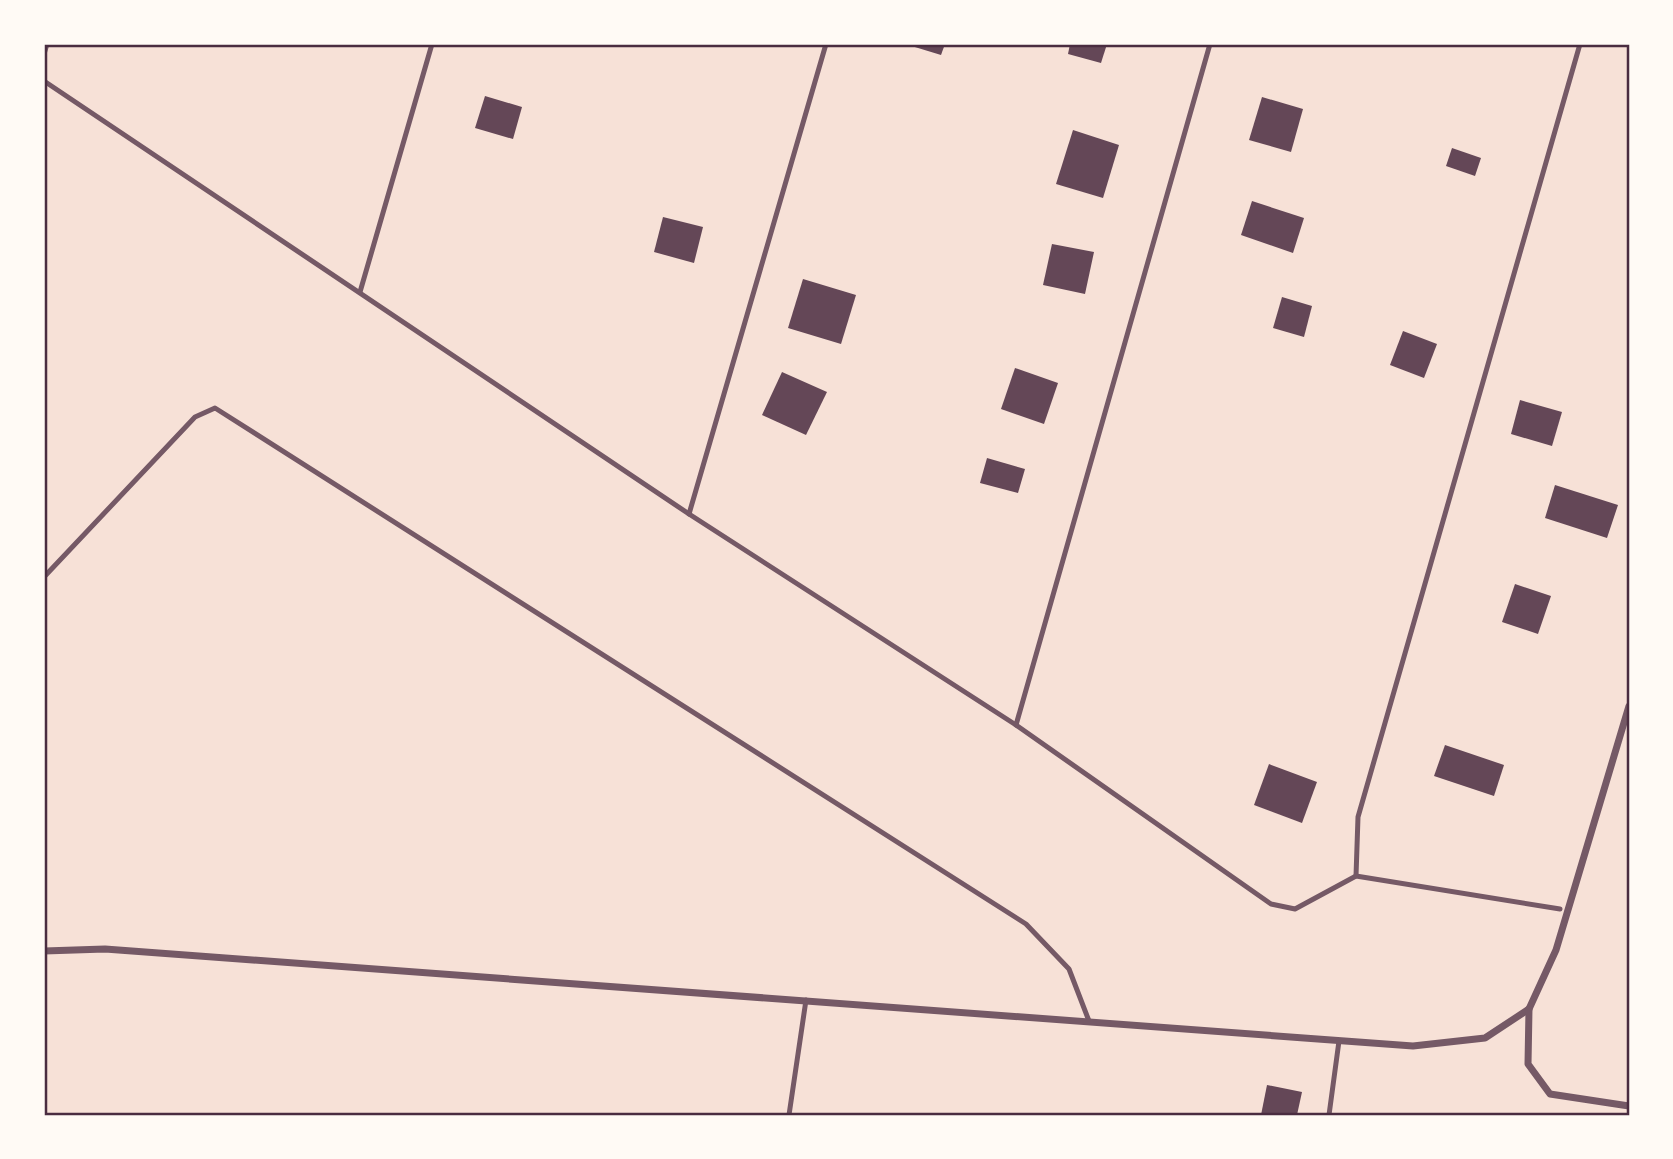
<svg xmlns="http://www.w3.org/2000/svg" width="1673" height="1159" font-family="'Open Sans',sans-serif">
<rect width="100%" height="100%" fill="#f7e1d7"/>
<g fill="#644757">
<polygon points="905,44 945,44 941,55"/>
<polygon points="1070,44 1107,44 1101,63 1068,54"/>
<polygon points="485,96 522,107 513,139 475,128"/>
<polygon points="1262,97 1303,109 1291,152 1249,140"/>
<polygon points="1073,130 1119,145 1103,198 1056,184"/>
<polygon points="1452,148 1481,158 1475,176 1446,166"/>
<polygon points="1252,201 1304,218 1293,253 1241,235"/>
<polygon points="663,217 703,227 694,263 654,252"/>
<polygon points="1052,244 1094,252 1085,294 1043,285"/>
<polygon points="803,279 856,295 841,344 788,328"/>
<polygon points="1282,297 1312,306 1304,337 1273,328"/>
<polygon points="1403,331 1437,344 1424,378 1390,365"/>
<polygon points="1015,368 1058,383 1044,424 1001,409"/>
<polygon points="782,372 827,392 806,435 762,415"/>
<polygon points="1520,400 1562,412 1552,446 1511,434"/>
<polygon points="987,458 1025,469 1018,493 980,483"/>
<polygon points="1555,485 1618,505 1607,538 1545,518"/>
<polygon points="1515,584 1551,596 1538,634 1502,622"/>
<polygon points="1445,745 1504,765 1494,796 1434,776"/>
<polygon points="1269,764 1317,782 1302,823 1254,805"/>
<polygon points="1267,1085 1302,1092 1297,1115 1261,1115"/>
</g>
<g fill="none" stroke-linecap="round" stroke-linejoin="round">
<g stroke="#755966" stroke-width="5">
<polyline points="44,54 47,44"/>
<polyline points="44,81 689,514 1016,725 1271,904 1295,909 1356,876 1560,909"/>
<polyline points="360,292 432,44"/>
<polyline points="689,514 826,44"/>
<polyline points="44,577 195,417 215,408 1026,924 1069,969 1089,1021"/>
<polyline points="1016,725 1210,44"/>
<polyline points="1356,876 1358,817 1580,44"/>
<polyline points="789,1115 806,1000"/>
<polyline points="1329,1115 1339,1041"/>
</g>
<g stroke="#755966" stroke-width="7">
<polyline points="44,951 105,949 1413,1046 1485,1038 1529,1009 1556,950 1629,706"/>
<polyline points="1529,1009 1528,1064 1550,1094 1629,1106"/>
</g>
</g>
<rect width="1673" height="1159" fill="none" stroke="#fffaf5" stroke-width="91"/>
<rect x="46" y="46" width="1582" height="1068" fill="none" stroke="#4a2c40" stroke-width="2.5"/>
</svg>
